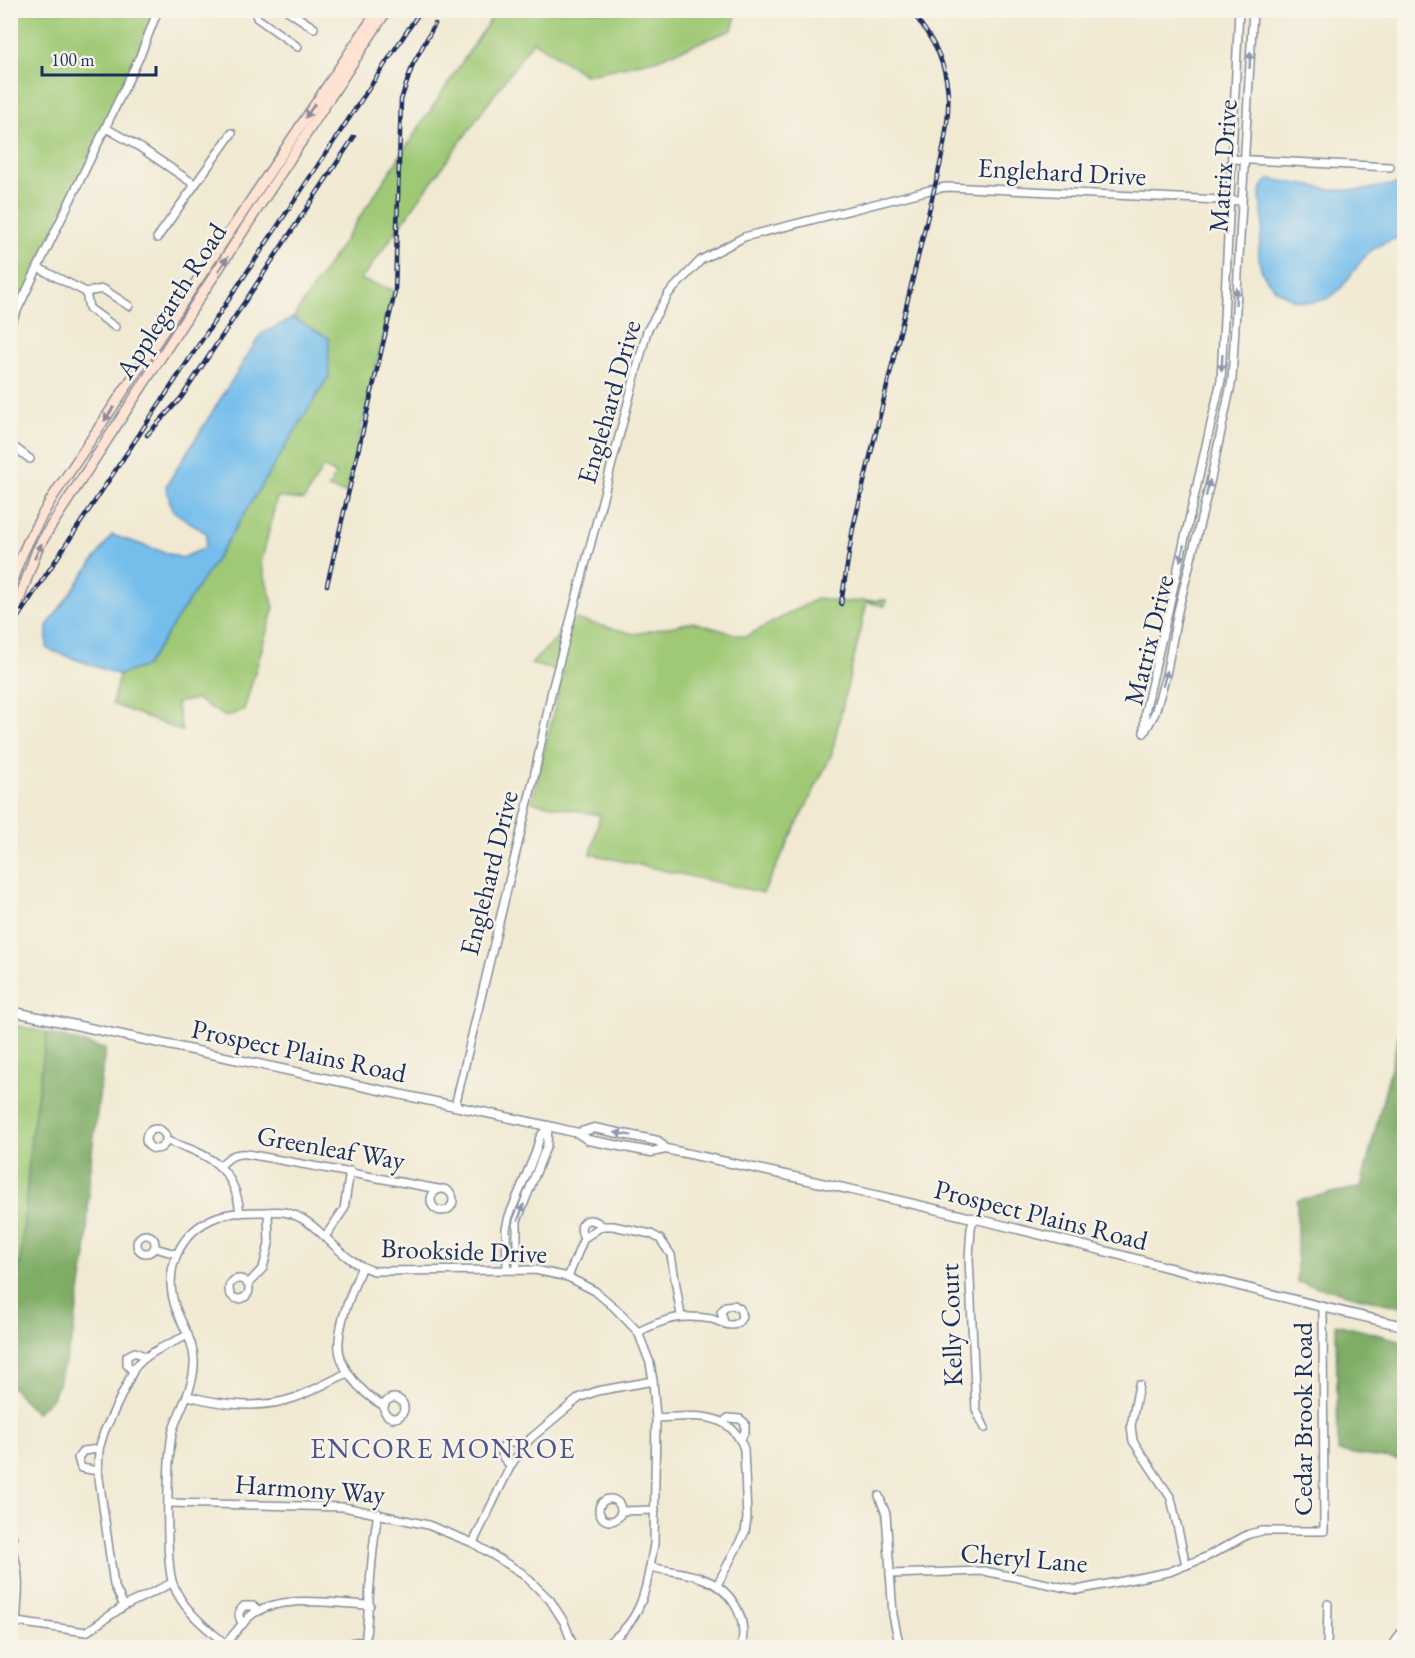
<svg xmlns="http://www.w3.org/2000/svg" width="1415" height="1658" font-family="'EB Garamond',serif">
<rect width="100%" height="100%" fill="#f7f3e8"/>
<filter id="ink" filterUnits="userSpaceOnUse"><feTurbulence type="fractalNoise" baseFrequency=".0167" numOctaves="2"/><feDisplacementMap in="SourceGraphic" scale="12" xChannelSelector="R" yChannelSelector="G"/><feConvolveMatrix kernelMatrix="1 2 1 2 8 2 1 2 1" color-interpolation-filters="sRGB"/></filter>
<filter id="wash" filterUnits="userSpaceOnUse"><feTurbulence type="fractalNoise" baseFrequency=".008" numOctaves="4" result="noise"/><feDisplacementMap in="SourceGraphic" scale="24" xChannelSelector="R" yChannelSelector="G"/><feGaussianBlur stdDeviation="1.35" result="paint"/><feColorMatrix in="noise" values="0 0 0 0 0 0 0 0 0 0 0 0 0 0 0 0 0 1.4 0 .05"/><feComposite in="paint" operator="in"/></filter>
<g filter="url(#wash)">
<rect width="100%" height="100%" fill="#f1e9d2"/>
<g fill="#9fc975" stroke="#5d7c6a" stroke-width="1.5">
<polygon points="11,11 158,11 34,282 11,330"/>
<polygon points="496,11 737,11 732,30 655,60 585,75 533,41 361,280 394,290 346,493 328,488 336,474 323,467 304,500 277,497 261,563 274,607 244,710 226,717 196,699 176,703 182,731 112,704 119,675 146,666 328,338 293,318"/>
<polygon points="818,598 840,602 886,600 885,606 867,602 831,756 763,893 591,854 600,815 532,802 563,672 531,664 575,619 635,634 693,622 745,637"/>
<polygon points="11,1024 47,1033 31,1138 21,1258 11,1309"/>
</g>
<g fill="#7fad66" stroke="#4d6e62" stroke-width="1.5">
<polygon points="1404,1015 1404,1308 1297,1282 1297,1200 1361,1187"/>
<polygon points="47,1033 105,1049 90,1168 86,1256 72,1340 54,1396 36,1413 11,1386 11,1309 21,1258 31,1138"/>
<polygon points="1336,1324 1404,1341 1404,1461 1338,1452"/>
</g>
<g fill="#74beec" stroke="#4876a5" stroke-width="1.5">
<path d="M 1271,179 L 1334,190 L 1362,190 L 1396,184 L 1404,190 L 1404,236 C 1393,239 1381,243 1371,251 C 1348,270 1345,300 1312,302 C 1287,303 1259,282 1259,256 C 1258,245 1262,235 1263,224 C 1263,208 1253,188 1271,179 Z"/>
<polygon points="293,318 329,338 329,376 219,555 146,666 119,675 47,649 47,626 112,535 182,558 205,548 207,534 172,510 166,486 261,334"/>
</g>
</g>
<g filter="url(#ink)">
<g fill="none" stroke-linecap="round" stroke-linejoin="round">
<g stroke="#868c98" stroke-width="10">
<g id="minor">
<polyline points="255,10 257,18 298,47"/>
<polyline points="287,10 314,28"/>
<polyline points="106,128 141,148 194,184"/>
<polyline points="1232,159 1390,167"/>
<polyline points="157,238 232,133"/>
<polyline points="38,268 86,292 89,308 115,327"/>
<polyline points="86,292 103,289 129,306"/>
<polyline points="10,325 140,56 158,10"/>
<polyline points="10,444 30,459"/>
<polyline points="1144,730 1145,712 1221,380 1239,10"/>
<polyline points="1144,733 1155,713 1166,675 1178,611 1210,483 1232,380 1253,10"/>
<polyline points="455,1106 534,777 552,690 647,331 669,293 701,260 744,237 934,189 947,187 1241,201"/>
<circle cx="156" cy="1139" r="10"/>
<path d="M 167,1141 C 208,1154 235,1166 240,1213"/>
<path d="M 220,1166 C 229,1157 234,1153 247,1154 L 438,1189"/>
<circle cx="442" cy="1200" r="11"/>
<polyline points="974,1218 971,1228 969,1258 976,1410 985,1428"/>
<circle cx="146" cy="1244" r="9"/>
<polyline points="325,1237 344,1209 350,1171"/>
<path d="M 584,1238 C 575,1221 590,1214 602,1226"/>
<polyline points="155,1248 176,1254"/>
<path d="M 361,1268 C 353,1290 341,1315 339,1340 C 336,1367 362,1394 384,1406"/>
<polyline points="507,1270 506,1229 509,1216 535,1154 540,1137 548,1126"/>
<polyline points="517,1270 517,1221 547,1145 548,1126"/>
<polyline points="568,1277 584,1238 602,1226 613,1226 651,1234 660,1239 671,1255 681,1316"/>
<circle cx="239" cy="1289" r="10"/>
<polyline points="248,1284 263,1268 269,1244 268,1212"/>
<path d="M 638,1332 C 666,1318 681,1314 712,1319 C 719,1321 725,1325 731,1325 C 737,1325 739,1322 742,1317 L 740,1309 L 734,1305 L 726,1306 L 721,1312 L 724,1322"/>
<polyline points="133,1371 127,1365 127,1356 135,1352 146,1357"/>
<polyline points="1139,1385 1131,1426 1133,1441 1171,1498 1186,1565"/>
<path d="M 188,1396 C 223,1405 261,1410 297,1397 C 314,1390 331,1381 347,1373"/>
<circle cx="394" cy="1408" r="10"/>
<path d="M 656,1418 C 690,1417 730,1408 744,1449 L 747,1518 L 745,1532 L 717,1585"/>
<polyline points="724,1422 728,1418 740,1419 745,1423 745,1431 741,1439"/>
<path d="M 511,1465 C 502,1459 499,1453 505,1444 L 515,1442 L 524,1446"/>
<polyline points="98,1471 81,1468 78,1458 83,1451 99,1449"/>
<polyline points="879,1496 886,1514 893,1615 900,1648"/>
<circle cx="610" cy="1510" r="11"/>
<polyline points="169,1503 344,1507 428,1525 473,1543 522,1573 550,1600 564,1622 574,1648"/>
<polyline points="622,1511 655,1510"/>
<polyline points="10,1530 13,1538 10,1544"/>
<polyline points="473,1543 511,1465 524,1446 531,1438 579,1398 597,1391 653,1381"/>
<path d="M 10,1546 C 22,1569 18,1597 16,1622"/>
<path d="M 650,1567 C 667,1571 685,1572 701,1578 C 730,1588 749,1616 741,1648"/>
<polyline points="890,1574 984,1571 1077,1590 1169,1572 1206,1557 1249,1534 1262,1531 1324,1531 1323,1308"/>
<path d="M 124,1606 L 114,1585 L 98,1471 L 99,1449 L 104,1432 L 134,1369 C 147,1352 168,1345 188,1335"/>
<polyline points="10,1621 86,1632 124,1606 172,1583"/>
<path d="M 243,1624 C 238,1617 237,1612 244,1606 L 253,1606 L 259,1611"/>
<path d="M 226,1644 C 234,1634 243,1621 254,1613 C 284,1594 335,1604 370,1605"/>
<path d="M 365,1645 C 370,1601 370,1557 378,1513"/>
<path d="M 230,1648 C 208,1629 183,1611 173,1584 C 165,1563 167,1452 173,1430 C 180,1408 193,1389 194,1366 C 196,1344 182,1326 175,1306 C 163,1269 180,1231 217,1217 C 231,1212 247,1212 262,1212 C 269,1212 277,1211 284,1212 C 321,1219 335,1260 374,1271 L 535,1270 L 568,1277 L 595,1291 L 614,1307 L 638,1332 L 650,1363 L 653,1381 L 656,1418 L 654,1544 C 646,1589 643,1624 600,1648"/>
<path d="M 346,1648 C 351,1640 361,1639 366,1648"/>
<polyline points="1327,1648 1328,1604"/>
</g>
</g>
<g stroke="#868c98" stroke-width="11">
<g id="tertiary">
<path d="M 10,1011 L 548,1126 L 578,1133 L 588,1140 L 651,1152 L 666,1149 C 768,1171 871,1193 972,1218 C 1117,1252 1259,1294 1404,1326"/>
<polyline points="578,1133 594,1128 658,1141 666,1149"/>
<polyline points="1392,1648 1404,1629"/>
</g>
</g>
<g stroke="#868c98" stroke-width="12">
<g id="secondary">
<path d="M 10,588 C 19,556 35,527 52,498 L 378,10"/>
<polyline points="10,625 37,550 49,529 387,10"/>
</g>
</g>
<use href="#minor" stroke="#fff" stroke-width="7"/>
<use href="#tertiary" stroke="#fff" stroke-width="8"/>
<use href="#secondary" stroke="#fee3d2" stroke-width="9"/>
<g stroke="#1b2f5e" stroke-width="4.5">
<g id="rail">
<polyline points="147,435 181,398 354,137"/>
<polyline points="327,585 395,292 401,100 413,64 435,24"/>
<path d="M 841,604 L 853,528 L 940,165 C 950,117 956,76 927,33 C 922,26 917,17 910,10"/>
<polyline points="10,629 421,10"/>
</g>
</g>
<use href="#rail" stroke="#f7f3e8" stroke-width="2" stroke-dasharray="7" stroke-linecap="butt"/>
</g>
<defs><path id="oneway-solid" d="M-6-.8H1V-3.2L6.5 0L1 3.2V.8H-6Z" transform="scale(1.5)"/></defs>
<g fill="#8d97ae">
<use href="#oneway-solid" transform="translate(1250 60) rotate(-87)"/>
<use href="#oneway-solid" transform="translate(1236 296) rotate(-87)"/>
<use href="#oneway-solid" transform="translate(1222 363) rotate(92)"/>
<use href="#oneway-solid" transform="translate(1208 488) rotate(-77)"/>
<use href="#oneway-solid" transform="translate(1182 553) rotate(103)"/>
<use href="#oneway-solid" transform="translate(1165 678) rotate(-75)"/>
<use href="#oneway-solid" transform="translate(623 1134) rotate(-170)"/>
<use href="#oneway-solid" transform="translate(521 1212) rotate(-71)"/>
</g>
<g fill="#8c8998">
<use href="#oneway-solid" transform="translate(310 111) rotate(124)"/>
<use href="#oneway-solid" transform="translate(223 264) rotate(-57)"/>
<use href="#oneway-solid" transform="translate(109 414) rotate(124)"/>
<use href="#oneway-solid" transform="translate(38 551) rotate(-65)"/>
</g>
</g>
<g text-anchor="middle" stroke-width="5" stroke-linejoin="round" paint-order="stroke">
<g font-size="27" fill="#1b2f5e" stroke="#f7f3e8">
<text transform="translate(1223 166) rotate(-86)" y="9">Matrix Drive</text>
<text transform="translate(1062 172) rotate(3)" y="9">Englehard Drive</text>
<text transform="translate(171 301) rotate(-57)" y="9">Applegarth Road</text>
<text transform="translate(609 402) rotate(-74)" y="9">Englehard Drive</text>
<text transform="translate(1149 640) rotate(-76)" y="9">Matrix Drive</text>
<text transform="translate(489 873) rotate(-76)" y="9">Englehard Drive</text>
<text transform="translate(299 1051) rotate(12)" y="9">Prospect Plains Road</text>
<text transform="translate(331 1148) rotate(10)" y="9">Greenleaf Way</text>
<text transform="translate(1041 1215) rotate(14)" y="9">Prospect Plains Road</text>
<text transform="translate(464 1251) rotate(2)" y="9">Brookside Drive</text>
<text transform="translate(951 1325) rotate(-92)" y="9">Kelly Court</text>
<text transform="translate(1303 1419) rotate(-90)" y="9">Cedar Brook Road</text>
<text transform="translate(310 1489) rotate(4)" y="9">Harmony Way</text>
<text transform="translate(1024 1558) rotate(5)" y="9">Cheryl Lane</text>
</g>
<g font-size="28" letter-spacing="1.5" fill="#4e568e" stroke="#f7f3e8">
<text x="443" y="1458">ENCORE MONROE</text>
</g>
</g>
<rect width="1415" height="1658" fill="none" stroke="#f7f3e8" stroke-width="36"/>
<path d="M42 66v9h114v-9" fill="none" stroke="#1b2f5e" stroke-width="3"/>
<text x="51" y="66" font-size="18" fill="#1b2f5e" stroke="#f7f3e8" stroke-width="4.5" paint-order="stroke">100 m</text>
</svg>
